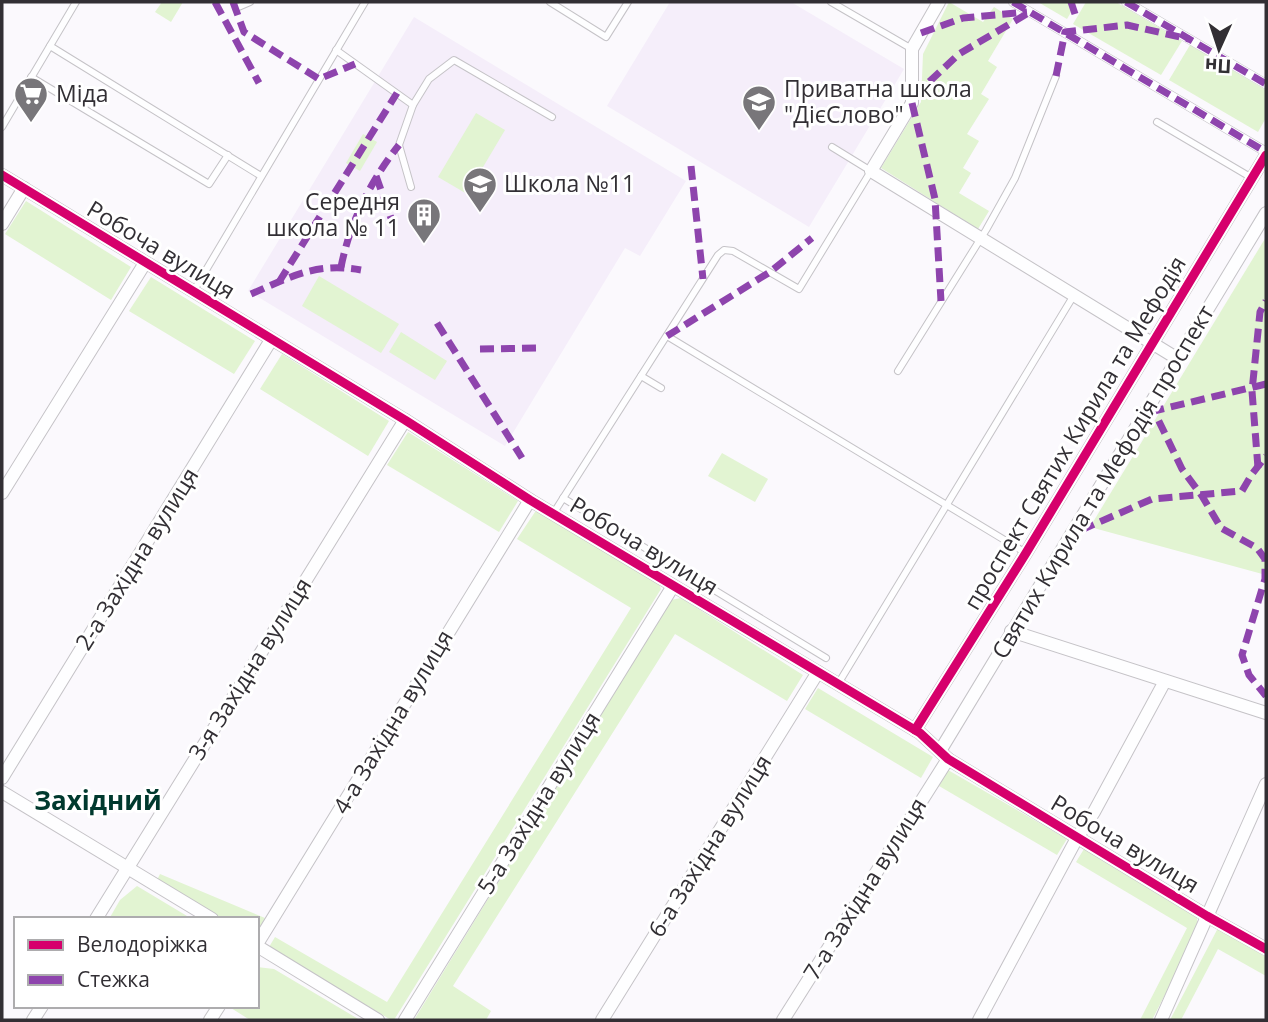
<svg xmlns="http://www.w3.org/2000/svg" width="1268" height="1022" font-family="'Open Sans',sans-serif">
<rect width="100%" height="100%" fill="#fbf9fd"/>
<g fill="#f5eefa">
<polygon points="670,2 791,2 904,69 809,227 607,106"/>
<polygon points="414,17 686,181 640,256 625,248 505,446 248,291"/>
</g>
<g fill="#e2f4d2">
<polygon points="162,2 183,2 171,22 155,12"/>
<polygon points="949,2 983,22 994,7 1013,19 988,61 997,67 981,94 989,99 967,134 979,141 963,168 971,173 959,193 989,211 978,229 881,168 921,102 923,54"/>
<polygon points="1038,2 1077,2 1067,19"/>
<polygon points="1086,2 1116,2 1182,41 1161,75 1073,24"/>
<polygon points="1190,45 1266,90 1266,118 1258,132 1169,80"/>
<polygon points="476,113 505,130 467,194 438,177"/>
<polygon points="363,134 377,142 360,171 346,163"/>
<polygon points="26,201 131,267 111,300 5,234"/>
<polygon points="1266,237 1266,575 1090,527"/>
<polygon points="319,276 399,324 381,353 302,306"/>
<polygon points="151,277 255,341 234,374 129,311"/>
<polygon points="401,332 447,361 435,380 389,352"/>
<polygon points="282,354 389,421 368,456 260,389"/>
<polygon points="408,432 518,501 499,532 387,465"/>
<polygon points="722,453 768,479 755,502 708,476"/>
<polygon points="541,510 658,581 661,589 394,1020 391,1020 269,947 275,937 387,1002 631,608 517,539 535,512"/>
<polygon points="681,598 803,675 787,701 675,634 453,986 491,1011 486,1020 414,1020 671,600"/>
<polygon points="818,688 933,757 921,778 805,709"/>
<polygon points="948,770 1067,839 1057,855 939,786"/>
<polygon points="1084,849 1197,918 1198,930 1152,1020 1140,1020 1187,928 1076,862"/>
<polygon points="160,874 265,918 257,933 257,919 223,919 157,880"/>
<polygon points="137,886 192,919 109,919 120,900"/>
<polygon points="1218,928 1266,957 1266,976 1218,949 1181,1020 1170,1020"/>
<polygon points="257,967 274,969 360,1020 250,1020 231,1008 233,1006 257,1006"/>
</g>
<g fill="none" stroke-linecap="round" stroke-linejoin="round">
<g stroke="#c5c3c7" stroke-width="8">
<g id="service">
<polyline points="550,2 606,37 628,2"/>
<polyline points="831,2 912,49"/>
<polyline points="236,8 250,2"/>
<polyline points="50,46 261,176"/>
<polyline points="336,50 413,105"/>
<polyline points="31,77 209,184 228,155"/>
<polyline points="1157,122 1252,178"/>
<polyline points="2,127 76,2"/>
<polyline points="411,187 399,145 413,105 429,79 454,60 552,117"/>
<polyline points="193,292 365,2"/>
<polyline points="667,336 1026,553"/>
<polyline points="898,371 986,230 1015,178 1056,76"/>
<polyline points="641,376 661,388"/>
<polyline points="563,498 826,658"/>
<polyline points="553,514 718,255 724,250 733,251 799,289 871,171 832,147"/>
<polyline points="838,684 1074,295"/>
</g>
</g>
<g stroke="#c5c3c7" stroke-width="10">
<g id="pedestrian">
<polyline points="1013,2 1266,152"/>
<polyline points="1126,2 1266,84"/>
</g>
</g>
<g stroke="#c5c3c7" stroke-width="14">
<g id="minor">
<polyline points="939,2 912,49 912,103 871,171 1178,359"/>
<polyline points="2,175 405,420 530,500 920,733 948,759 1207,916 1266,949"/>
<polyline points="2,224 24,188"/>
<polyline points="2,493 145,263"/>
<polyline points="1011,631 1266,713"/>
<polyline points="915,730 1026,553 1266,155"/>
<polyline points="940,751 1266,213"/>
<polyline points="2,778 271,340"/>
<polyline points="2,792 212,919"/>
<polyline points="96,919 405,420"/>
<polyline points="257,944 530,500"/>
<polyline points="257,946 378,1020"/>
<polyline points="33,1020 42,1006"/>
<polyline points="210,1020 219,1006"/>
<polyline points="405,1020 673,586"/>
<polyline points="602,1020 818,672"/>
<polyline points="783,1020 948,759"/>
<polyline points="979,1020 1077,838 1094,812 1165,681"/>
<polyline points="1161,1020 1266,784"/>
</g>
</g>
<use href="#service" stroke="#fefeff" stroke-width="6"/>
<use href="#pedestrian" stroke="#fefeff" stroke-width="9"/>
<use href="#minor" stroke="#fefeff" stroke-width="12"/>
<g stroke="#8e44ad" stroke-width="7" stroke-dasharray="14 7" stroke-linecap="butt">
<polyline points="215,2 259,83"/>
<polyline points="233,2 244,32 319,79 355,64"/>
<polyline points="1013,2 1266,152"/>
<polyline points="1071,2 1075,14"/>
<polyline points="1126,2 1266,84"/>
<polyline points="921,33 963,18 1027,12"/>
<polyline points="1056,76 1065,32 1127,25 1189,39"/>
<polyline points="914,96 959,54 1030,12"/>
<polyline points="912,103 935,199 941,301"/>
<polyline points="691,166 703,279"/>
<polyline points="376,176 391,218"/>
<path d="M 341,267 C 350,222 371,180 399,145"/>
<polyline points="279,282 397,93"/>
<path d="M 251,294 C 291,277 315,262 361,270"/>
<polyline points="437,323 522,458"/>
<polyline points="667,336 770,272 812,238"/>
<polyline points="480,349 537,348"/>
<polyline points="1266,384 1154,411 1182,469 1202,496 1221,528 1257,548 1265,559 1265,579 1242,655 1249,675 1266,696"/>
<polyline points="1258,468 1252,391 1260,312 1266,301"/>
<polyline points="1081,530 1152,499 1242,491 1252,474 1266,456"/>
</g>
<g stroke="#fff" stroke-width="13">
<g id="cycleway">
<polyline points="2,175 405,420 530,500 920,733 948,759 1207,916 1266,949"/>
<polyline points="915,730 1026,553 1266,155"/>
</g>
</g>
<use href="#cycleway" stroke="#d6006c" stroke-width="9"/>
</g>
<defs>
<g id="supermarket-pin" transform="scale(1.75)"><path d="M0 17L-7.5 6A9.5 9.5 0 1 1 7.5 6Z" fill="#78767a" stroke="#fff"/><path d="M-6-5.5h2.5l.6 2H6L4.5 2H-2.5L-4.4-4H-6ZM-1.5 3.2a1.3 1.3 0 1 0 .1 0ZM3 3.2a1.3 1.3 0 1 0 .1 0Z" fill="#fff"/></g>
<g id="school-pin" transform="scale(1.75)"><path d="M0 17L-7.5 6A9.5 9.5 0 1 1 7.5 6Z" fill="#78767a" stroke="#fff"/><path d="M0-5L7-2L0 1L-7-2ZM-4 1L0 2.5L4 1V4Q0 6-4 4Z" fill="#fff"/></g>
<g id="building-pin" transform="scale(1.75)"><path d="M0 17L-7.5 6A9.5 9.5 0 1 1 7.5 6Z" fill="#78767a" stroke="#fff"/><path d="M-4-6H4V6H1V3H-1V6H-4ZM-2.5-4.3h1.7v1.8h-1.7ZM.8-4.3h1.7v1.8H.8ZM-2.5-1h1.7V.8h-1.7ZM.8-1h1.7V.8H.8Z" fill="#fff"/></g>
</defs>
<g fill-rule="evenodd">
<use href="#supermarket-pin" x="31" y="94"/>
<use href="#school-pin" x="759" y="102"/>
<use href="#school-pin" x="480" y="184"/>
<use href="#building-pin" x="424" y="215"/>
</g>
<g text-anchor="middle" stroke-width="6" stroke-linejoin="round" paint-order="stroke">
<g font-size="23" fill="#322f34" stroke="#fff" text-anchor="start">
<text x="784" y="97">Приватна школа<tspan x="784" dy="26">"ДієСлово"</tspan></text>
<text x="56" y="102">Міда</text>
<text x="504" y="192">Школа №11</text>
<text x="400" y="210" text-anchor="end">Середня<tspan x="400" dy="26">школа № 11</tspan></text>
</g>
<g font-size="23" fill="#322f34" stroke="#fff">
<text transform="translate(161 250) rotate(31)" y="8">Робоча вулиця</text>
<text transform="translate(1075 433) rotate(-59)" y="8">проспект Святих Кирила та Мефодія</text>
<text transform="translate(1103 482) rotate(-59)" y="8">Святих Кирила та Мефодія проспект</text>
<text transform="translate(644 546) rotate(31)" y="8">Робоча вулиця</text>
<text transform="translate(137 559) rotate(-58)" y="8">2-а Західна вулиця</text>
<text transform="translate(250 669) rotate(-58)" y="8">3-я Західна вулиця</text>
<text transform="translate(393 722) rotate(-59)" y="8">4-а Західна вулиця</text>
<text transform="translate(539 803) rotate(-58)" y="8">5-а Західна вулиця</text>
<text transform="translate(1125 844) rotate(31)" y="8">Робоча вулиця</text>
<text transform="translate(710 846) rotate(-58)" y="8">6-а Західна вулиця</text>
<text transform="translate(865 889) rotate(-58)" y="8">7-а Західна вулиця</text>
</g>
<g font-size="26" font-weight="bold" fill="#00392e" stroke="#fff">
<text x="98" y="810">Західний</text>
</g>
</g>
<rect width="1268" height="1022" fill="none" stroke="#322f34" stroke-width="7"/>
<rect x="14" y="917" width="245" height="91" fill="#ffffff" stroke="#adacae" stroke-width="2"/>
<rect x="28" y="940" width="35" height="10" fill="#d6006c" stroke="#adacae" stroke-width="2"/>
<text x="77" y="952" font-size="21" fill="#322f34">Велодоріжка</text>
<rect x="28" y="975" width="35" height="10" fill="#8e44ad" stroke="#adacae" stroke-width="2"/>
<text x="77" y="987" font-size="21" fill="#322f34">Стежка</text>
<g transform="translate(1219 49) rotate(183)" stroke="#ffffff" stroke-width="5" paint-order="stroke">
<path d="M0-5L12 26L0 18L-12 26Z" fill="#322f34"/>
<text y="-10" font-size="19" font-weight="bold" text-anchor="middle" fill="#322f34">Пн</text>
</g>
</svg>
